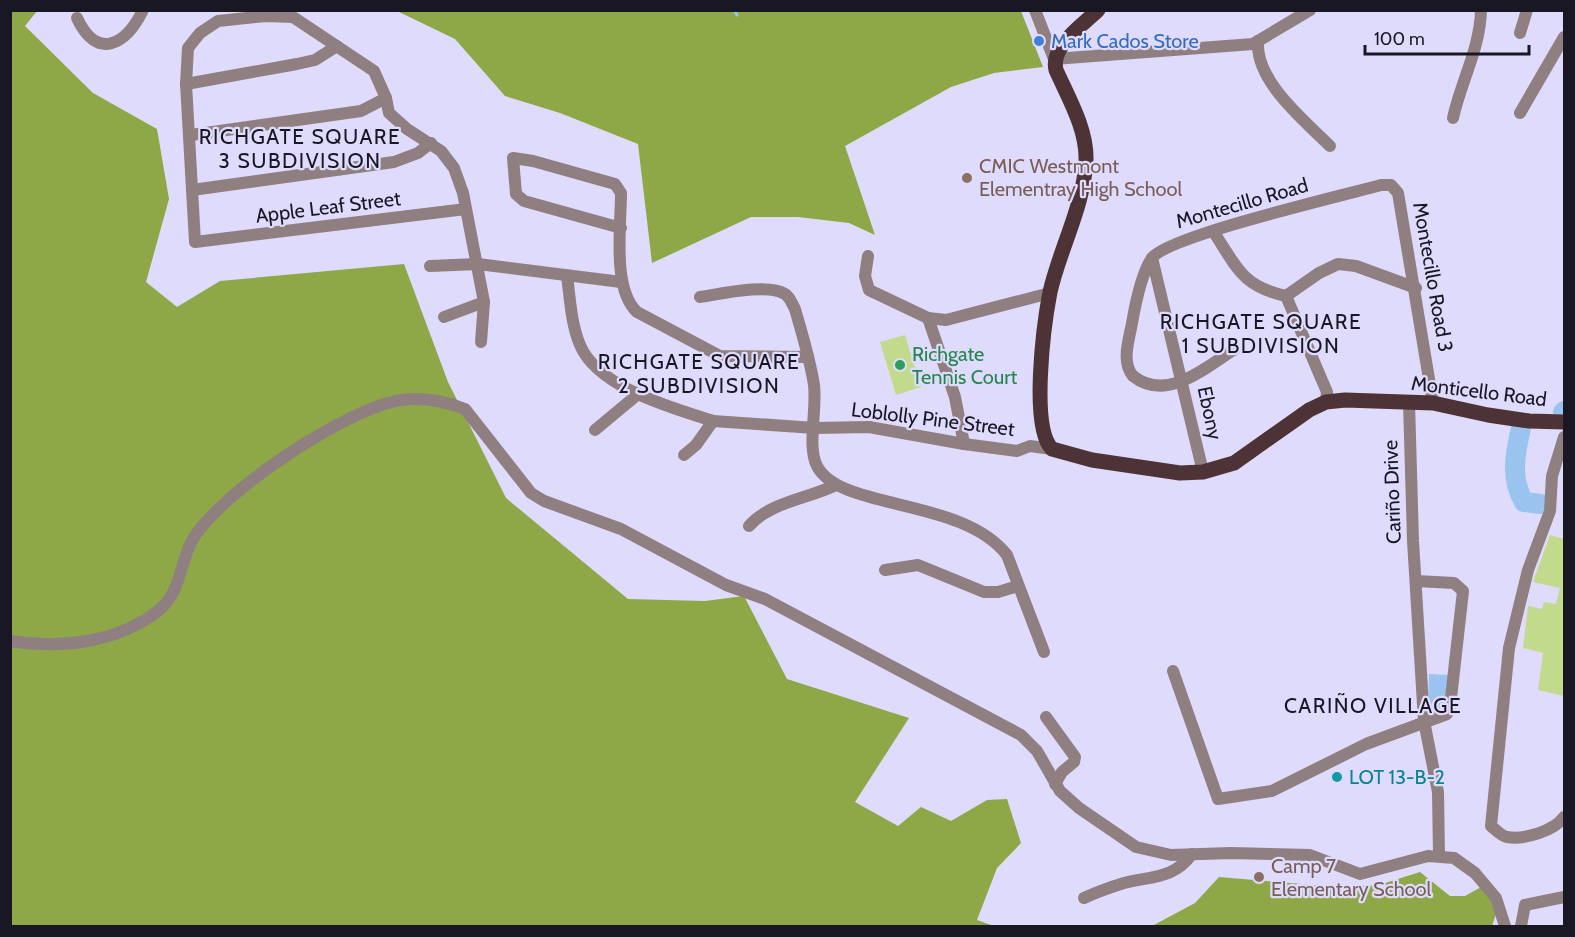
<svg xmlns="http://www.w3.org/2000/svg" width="1575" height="937" font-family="Cabin,sans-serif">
<rect width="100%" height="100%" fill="#dfdbfc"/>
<g fill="#c2da8b">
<polygon points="905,335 921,387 896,395 880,342"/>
<polygon points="1550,535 1564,539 1564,696 1538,690 1543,653 1523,648 1528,606 1542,609 1544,602 1556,604 1560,588 1533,582"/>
</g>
<g fill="#8ea847">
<polygon points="10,11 37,11 25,26 93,93 157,129 169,199 146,282 177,307 220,281 404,264 448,382 506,498 628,599 705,601 744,596 787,679 909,718 855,802 898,826 921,807 951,821 987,800 1007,799 1021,843 997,868 977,920 994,926 11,926"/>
<polygon points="397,11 1021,11 1043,67 994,73 951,87 845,146 875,235 849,223 798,217 751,217 652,263 638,144 560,113 505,96 455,39"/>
<polygon points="1420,872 1450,896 1465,896 1481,887 1488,893 1496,914 1492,926 1152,926 1195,903 1219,877 1337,887 1379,885"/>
</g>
<polygon fill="#9bc3f0" points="1429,674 1448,675 1447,711 1428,711"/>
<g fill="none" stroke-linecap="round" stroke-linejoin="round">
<polyline stroke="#9bc3f0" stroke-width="3" points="734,10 737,15"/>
<g stroke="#9bc3f0" stroke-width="20">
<polyline points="1563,412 1564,411"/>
<path d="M 1521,428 C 1515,454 1510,478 1524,502 L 1541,504"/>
</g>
<g stroke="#907f81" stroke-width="12">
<polyline points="1035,10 1054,59 1253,44 1310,10"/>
<path d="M 77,18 C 97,61 126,45 143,10"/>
<polyline points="1520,33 1527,10"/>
<path d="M 1258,41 C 1255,81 1304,120 1330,146"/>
<polyline points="186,84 297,64 315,60 337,46"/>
<polyline points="1520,113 1564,37"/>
<path d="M 1453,118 C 1461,81 1480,49 1481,10"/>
<polyline points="191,135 361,111 386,98"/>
<polyline points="192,190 394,162 418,153 431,143"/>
<polyline points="466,209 195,242 186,84 188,48 200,33 218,21 266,16 293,17 374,71 386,98 389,113 407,129 441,151 454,168 463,193 484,302 481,342"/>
<path d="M 621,228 L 524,201 L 516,194 L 513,158 L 533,161 L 615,184 L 621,193 C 621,226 612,289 637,312 L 720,356 L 808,357"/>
<path d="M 1213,231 C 1237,267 1241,286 1286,296 L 1319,273 L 1338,264 L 1356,266 L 1416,288"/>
<polyline points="868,256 865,276 869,290 928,318 946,320 1050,293"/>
<polyline points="1152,258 1203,472"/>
<polyline points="430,266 478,264 621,282"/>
<path d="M 567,276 C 570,298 571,324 580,345 C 598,388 673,408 713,421 L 815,428 L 869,427 L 964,444 L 1017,451 L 1030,446 L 1052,449"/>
<polyline points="1286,296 1327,392 1326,402"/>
<path d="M 700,297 C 720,294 768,283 785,294 C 790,297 792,304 795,309 C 802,334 810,359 814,385 C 817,410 807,447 817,466 C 840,511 962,497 1007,555 L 1044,652"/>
<polyline points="444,317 484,302"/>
<polyline points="928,318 955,397 964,444"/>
<path d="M 1235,349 C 1206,367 1167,403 1133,376 C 1121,362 1129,340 1132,323 C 1135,306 1142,272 1152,258 C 1168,236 1345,195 1381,185 L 1391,185 L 1398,193 L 1433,403"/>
<polyline points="1409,402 1413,541 1424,721 1438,792 1439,855"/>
<polyline points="595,430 637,395"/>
<path d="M 1564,437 L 1552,476 L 1550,511 L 1528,570 L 1509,648 L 1491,826 C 1496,830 1501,836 1507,837 C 1524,840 1554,831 1564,817"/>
<polyline points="684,455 696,445 713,421"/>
<path d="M 749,526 C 770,502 807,499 836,485"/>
<polyline points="885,570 918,565 984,592 998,592 1018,586"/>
<path d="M 10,641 C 61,649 116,643 158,611 C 182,592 179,563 193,539 C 221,492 348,407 402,400 C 424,397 444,401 465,409 L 531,493 L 544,501 L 621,529 L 726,585 L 765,599 L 1021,735 L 1037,751 L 1060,791 L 1079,808 L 1136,847 L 1171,855 L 1231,853 L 1310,855 L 1360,874 L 1428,856 L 1454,858 L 1475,873 L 1496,898 L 1505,926"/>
<polyline points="1173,671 1218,799 1272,791 1366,744 1447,714 1450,707 1463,591 1454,583 1416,581"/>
<polyline points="1046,717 1075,757 1074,762 1062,772 1055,784"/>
<path d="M 1084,898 C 1097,892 1111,887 1124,883 C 1151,876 1174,879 1192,854"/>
<polyline points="1521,926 1525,905 1564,897"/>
</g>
<path stroke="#4e3336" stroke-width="15" d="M 1098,10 C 1083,25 1050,46 1056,70 C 1068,97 1087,129 1086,160 C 1084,206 1060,248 1050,292 C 1044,323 1030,427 1052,449 L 1092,460 L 1180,473 L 1203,472 L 1234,463 L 1309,410 L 1326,402 L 1345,400 L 1433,403 L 1488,415 L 1529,421 L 1564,422"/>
</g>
<circle fill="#3f7fe0" stroke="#dfdbfc" stroke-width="2" cx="1039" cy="41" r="6"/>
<g fill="#8d6e63" stroke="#dfdbfc" stroke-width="2">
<circle cx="967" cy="178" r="6"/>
<circle cx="1259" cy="877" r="6"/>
</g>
<circle fill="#2e9e5b" stroke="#dfdbfc" stroke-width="2" cx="900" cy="365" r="6"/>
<circle fill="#0f9aa8" stroke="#dfdbfc" stroke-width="2" cx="1337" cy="777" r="6"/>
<g text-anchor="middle" stroke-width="4.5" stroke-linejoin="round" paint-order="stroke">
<g font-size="20" fill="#366cbe" stroke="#dfdbfc" text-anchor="start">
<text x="1051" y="48">Mark Cados Store</text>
</g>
<g font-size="20" fill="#785e54" stroke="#dfdbfc" text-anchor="start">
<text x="979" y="173">CMIC Westmont<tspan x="979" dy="23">Elementray High School</tspan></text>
<text x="1271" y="873">Camp 7<tspan x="1271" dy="23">Elementary School</tspan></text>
</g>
<g font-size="20" fill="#191723" stroke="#dfdbfc">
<text transform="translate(1242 203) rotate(-16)" y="7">Montecillo Road</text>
<text transform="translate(328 207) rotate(-7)" y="7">Apple Leaf Street</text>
<text transform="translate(1433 277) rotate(80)" y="7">Montecillo Road 3</text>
<text transform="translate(1479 391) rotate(7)" y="7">Monticello Road</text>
<text transform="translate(1210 413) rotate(78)" y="7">Ebony</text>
<text transform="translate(933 419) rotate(7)" y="7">Loblolly Pine Street</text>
<text transform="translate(1392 492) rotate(-92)" y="7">Cariño Drive</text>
</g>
<g font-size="20" fill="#27864d" stroke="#dfdbfc" text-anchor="start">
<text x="912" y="361">Richgate<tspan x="912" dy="23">Tennis Court</tspan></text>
</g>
<g font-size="20" fill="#0d838f" stroke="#dfdbfc" text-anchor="start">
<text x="1349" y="784">LOT 13-B-2</text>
</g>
<g font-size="21" letter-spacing="1.5" fill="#191723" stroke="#dfdbfc">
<text x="300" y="144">RICHGATE SQUARE<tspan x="300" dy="24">3 SUBDIVISION</tspan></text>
<text x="1261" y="329">RICHGATE SQUARE<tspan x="1261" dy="24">1 SUBDIVISION</tspan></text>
<text x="699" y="369">RICHGATE SQUARE<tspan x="699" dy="24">2 SUBDIVISION</tspan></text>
<text x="1373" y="713">CARIÑO VILLAGE</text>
</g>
</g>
<rect width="1575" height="937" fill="none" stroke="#191723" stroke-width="24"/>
<path d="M1365 45v9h164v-9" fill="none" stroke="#191723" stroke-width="3"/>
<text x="1374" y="45" font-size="18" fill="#191723" stroke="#dfdbfc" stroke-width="4.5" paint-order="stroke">100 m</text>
</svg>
